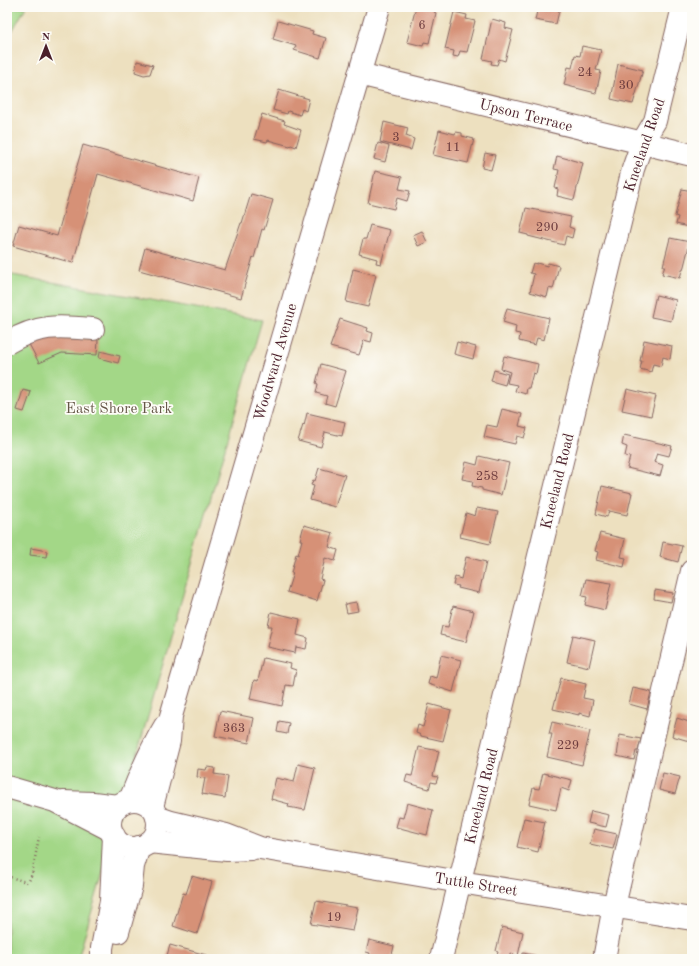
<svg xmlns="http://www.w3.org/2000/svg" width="699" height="966" font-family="'Old Standard TT',serif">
<rect width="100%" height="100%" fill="#fdfcf7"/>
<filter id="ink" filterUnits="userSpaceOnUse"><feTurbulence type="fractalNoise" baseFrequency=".025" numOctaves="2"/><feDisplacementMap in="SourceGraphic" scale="8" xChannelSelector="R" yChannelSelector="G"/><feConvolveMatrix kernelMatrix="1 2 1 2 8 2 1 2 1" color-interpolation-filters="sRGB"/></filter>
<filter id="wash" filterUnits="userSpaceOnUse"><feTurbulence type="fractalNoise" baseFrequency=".012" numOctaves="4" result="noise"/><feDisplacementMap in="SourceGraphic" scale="16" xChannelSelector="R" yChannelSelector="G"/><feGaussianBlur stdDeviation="0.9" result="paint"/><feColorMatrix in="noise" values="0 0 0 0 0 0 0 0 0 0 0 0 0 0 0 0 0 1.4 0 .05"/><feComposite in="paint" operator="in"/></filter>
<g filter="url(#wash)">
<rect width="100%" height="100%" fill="#ede0bf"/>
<g fill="#a3d787" stroke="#767b59">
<polygon points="7,7 26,7 7,40"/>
<polygon points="7,274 262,320 78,959 7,959"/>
</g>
<g id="blocks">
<g fill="#d69177">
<polygon points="416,7 435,7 434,12 436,13 429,43 424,42 423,46 407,42"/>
<polygon points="538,7 560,7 556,24 535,20"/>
<polygon points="454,12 467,15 466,19 475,21 467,52 460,51 458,57 453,56 454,51 445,49"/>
<polygon points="492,19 506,23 505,28 513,30 505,61 499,59 497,65 491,64 492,61 483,59"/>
<polygon points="278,21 313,31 312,34 326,38 320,58 294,50 296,46 273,39"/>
<polygon points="582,46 601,50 596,70 601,71 596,93 564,85 568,67 572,68 575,55 580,56"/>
<polygon points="137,61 153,65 150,74 144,75 135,72"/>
<polygon points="618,64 643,70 633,104 611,99"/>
<polygon points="279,90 309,99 306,111 302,109 300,115 288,111 287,114 273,110"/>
<polygon points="262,114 285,121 284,124 301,130 296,147 291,145 290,146 268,140 267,142 254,139"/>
<polygon points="384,122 408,128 406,136 414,139 411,150 380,142"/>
<polygon points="439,130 455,134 456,132 462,133 462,136 474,139 468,163 433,155"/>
<polygon points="378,143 389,146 385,162 374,159"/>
<polygon points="83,145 199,178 193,201 98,174 73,263 13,246 19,225 57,236"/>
<polygon points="485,153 495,155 491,170 482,168"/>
<polygon points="557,156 583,163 574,200 557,196 558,189 555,188 559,170 554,169"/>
<polygon points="375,171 402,177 399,189 410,191 407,201 397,198 394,209 368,203"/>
<polygon points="682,189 692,191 692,228 676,224 678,217 675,216"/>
<polygon points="251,194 273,200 264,230 262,229 254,258 253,257 241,298 139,270 145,248 225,270 241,223 242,223"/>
<polygon points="526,208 571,217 569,227 574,229 572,238 566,236 564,245 528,236 528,235 520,233"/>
<polygon points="370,225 390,230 381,264 376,263 377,259 359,254 363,239 366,239"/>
<polygon points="422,231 427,242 418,246 413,235"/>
<polygon points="670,238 690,242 683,270 682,270 680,278 662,274 665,266 663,266"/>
<polygon points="533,263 537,264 537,263 547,266 548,263 559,266 553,289 549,288 547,297 530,292 534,274 530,273"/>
<polygon points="353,269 376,275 368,307 346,302"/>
<polygon points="656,295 676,300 671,321 651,317"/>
<polygon points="507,308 549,318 544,340 537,338 535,345 519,341 520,334 515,333 516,326 503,322"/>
<polygon points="340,319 368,328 367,331 373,333 371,342 364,340 359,355 330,347"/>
<polygon points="54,332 57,338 98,340 97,355 62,353 39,363 29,344"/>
<polygon points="644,340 672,346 670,359 663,357 661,366 653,364 651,372 640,369 642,361 640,361"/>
<polygon points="457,342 476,347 473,359 454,354"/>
<polygon points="100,351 120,356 118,363 99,358"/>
<polygon points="504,356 538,364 536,374 533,373 529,388 527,388 526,394 515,391 517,385 507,383 510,372 501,369"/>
<polygon points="321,364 346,371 335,406 325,403 327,396 316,393 318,384 316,383"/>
<polygon points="494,370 508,374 505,385 491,381"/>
<polygon points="627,389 656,396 651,416 622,410"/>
<polygon points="23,390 31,392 24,412 17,410"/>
<polygon points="502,409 522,414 519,426 527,428 524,438 517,436 515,444 484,437 487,425 497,427"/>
<polygon points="307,413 345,422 342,436 325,432 321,447 298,441 303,425 304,426"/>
<polygon points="624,435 672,446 669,456 657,453 654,462 663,465 660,476 627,468 630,457 625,456 627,447 622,445"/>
<polygon points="479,456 509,463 501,495 482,490 482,488 472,486 473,481 462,479 466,462 477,465"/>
<polygon points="319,468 345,475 335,507 310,500 314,486 311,485 313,480 315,481"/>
<polygon points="602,486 632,493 627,515 609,511 607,517 596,514"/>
<polygon points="477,508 498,512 490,544 460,537 466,513 475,516"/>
<polygon points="304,525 333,533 329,547 338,550 335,561 325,558 320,579 323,580 317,601 287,592 293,573 291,573 296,554 298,555 302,540 300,540"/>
<polygon points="600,533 625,539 621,557 626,558 624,567 596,560 598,552 595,551"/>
<polygon points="663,542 682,546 678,562 660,557"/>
<polygon points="31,548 47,551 46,557 30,555"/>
<polygon points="466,557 486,562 479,593 458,588 459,586 453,585 455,577 461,579"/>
<polygon points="586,579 611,583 605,610 585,605 587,597 582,596"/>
<polygon points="655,590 673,593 671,602 654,599"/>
<polygon points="356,602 358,611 347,613 345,604"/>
<polygon points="453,606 474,611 466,642 445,637 445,636 440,635 442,626 448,627"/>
<polygon points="271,612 300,619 297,635 308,638 306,649 296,647 295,653 267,647 272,626 268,626"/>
<polygon points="573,635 595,640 589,667 567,662"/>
<polygon points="441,655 461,660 453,692 428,684 430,676 436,678"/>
<polygon points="263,658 291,664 290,668 296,670 293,686 286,685 282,706 250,699 254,680 258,681"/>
<polygon points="561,678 586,684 583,698 593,700 590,716 579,713 579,715 553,709"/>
<polygon points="633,688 651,692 647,709 629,704"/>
<polygon points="429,704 451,710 443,741 421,736 421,735 416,733 418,725 423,727"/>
<polygon points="220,711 254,718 249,743 215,736"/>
<polygon points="677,718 692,723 692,731 689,741 672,736"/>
<polygon points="279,721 289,723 287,734 277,732"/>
<polygon points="552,722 590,731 582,765 547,757 552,734 549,734"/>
<polygon points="620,735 641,739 638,751 636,751 634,760 617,756"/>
<polygon points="419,747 439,751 433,776 438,777 436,783 431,782 429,789 405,782 407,775 412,776"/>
<polygon points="298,764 315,768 305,810 288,807 289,804 271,799 276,778 294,782"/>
<polygon points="207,767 215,768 214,774 228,776 225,798 202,794 205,778 197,777 198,769 206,770"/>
<polygon points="543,773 572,780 569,791 561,788 556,810 529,804 533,788 539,789"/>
<polygon points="663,773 680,777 675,794 659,790"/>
<polygon points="407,803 433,810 427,835 396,827 399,817 403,818"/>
<polygon points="591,811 609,815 606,827 588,823"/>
<polygon points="524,818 545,822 538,852 517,847"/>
<polygon points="594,829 617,834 613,849 590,844"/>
<polygon points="192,876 212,882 197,934 173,926 183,893 186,894"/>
<polygon points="316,901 358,908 353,931 311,924"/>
<polygon points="502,927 523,932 518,956 511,954 510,959 496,958 498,952 496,951"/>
<polygon points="369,940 394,946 391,959 368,959 370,953 366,952"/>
<polygon points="170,945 210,956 209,959 166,959"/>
<polygon points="523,953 538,956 538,959 521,959"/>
</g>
</g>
</g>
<g filter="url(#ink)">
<use href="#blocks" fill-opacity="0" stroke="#83635f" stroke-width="1"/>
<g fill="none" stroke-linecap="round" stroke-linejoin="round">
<g stroke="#83635f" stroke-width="24">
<g id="minor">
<polyline points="359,74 692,155"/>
<path d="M 7,343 C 39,324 58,326 93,329"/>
<polyline points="7,787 55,801 111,830"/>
<path d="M 130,800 C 140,774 151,749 165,726"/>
<circle cx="134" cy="824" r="24"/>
<polyline points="63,802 93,803 118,806"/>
<polyline points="152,807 169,741 171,716 379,7"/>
<polyline points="157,817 171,822 226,835 260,848 460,882 692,919"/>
<polyline points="149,842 227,850 251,849"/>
<polyline points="118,932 131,886 133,866 139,847"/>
<polyline points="102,959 102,948 111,901 114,836"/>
<polyline points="441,959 633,169 642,143 655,121 683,7"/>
<polyline points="604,959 614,906 692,571"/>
</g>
</g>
<polyline stroke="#83635f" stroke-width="2.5" stroke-dasharray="1 3" stroke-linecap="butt" points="7,876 26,882 29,881 32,874 39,837"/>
<use href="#minor" stroke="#fff" stroke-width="22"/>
</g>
</g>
<g text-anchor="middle" stroke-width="3.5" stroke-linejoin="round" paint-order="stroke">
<g font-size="13" fill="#6d3c3e">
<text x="422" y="29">6</text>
<text x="585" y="76">24</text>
<text x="626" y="89">30</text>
<text x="396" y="141">3</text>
<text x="453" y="151">11</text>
<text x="547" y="231">290</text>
<text x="487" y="480">258</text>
<text x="234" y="732">363</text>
<text x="568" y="749">229</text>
<text x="334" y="921">19</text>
</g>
<g font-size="15" fill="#4a1f2b" stroke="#fdfcf7">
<text transform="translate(526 115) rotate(14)" y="5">Upson Terrace</text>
<text transform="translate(644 145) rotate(-71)" y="5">Kneeland Road</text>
<text transform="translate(275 362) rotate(-74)" y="5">Woodward Avenue</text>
<text transform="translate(557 481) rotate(-76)" y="5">Kneeland Road</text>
<text transform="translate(481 796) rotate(-76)" y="5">Kneeland Road</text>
<text transform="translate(476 884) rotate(9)" y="5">Tuttle Street</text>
</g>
<g font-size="15" fill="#655647" stroke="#fdfcf7">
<text x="119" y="413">East Shore Park</text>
</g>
</g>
<rect width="699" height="966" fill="none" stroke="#fdfcf7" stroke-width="24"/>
<g transform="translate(46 46)" stroke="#fdfcf7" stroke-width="3" paint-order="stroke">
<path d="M0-3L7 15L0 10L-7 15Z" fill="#4a1f2b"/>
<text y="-6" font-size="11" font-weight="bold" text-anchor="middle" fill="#4a1f2b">N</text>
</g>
</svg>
